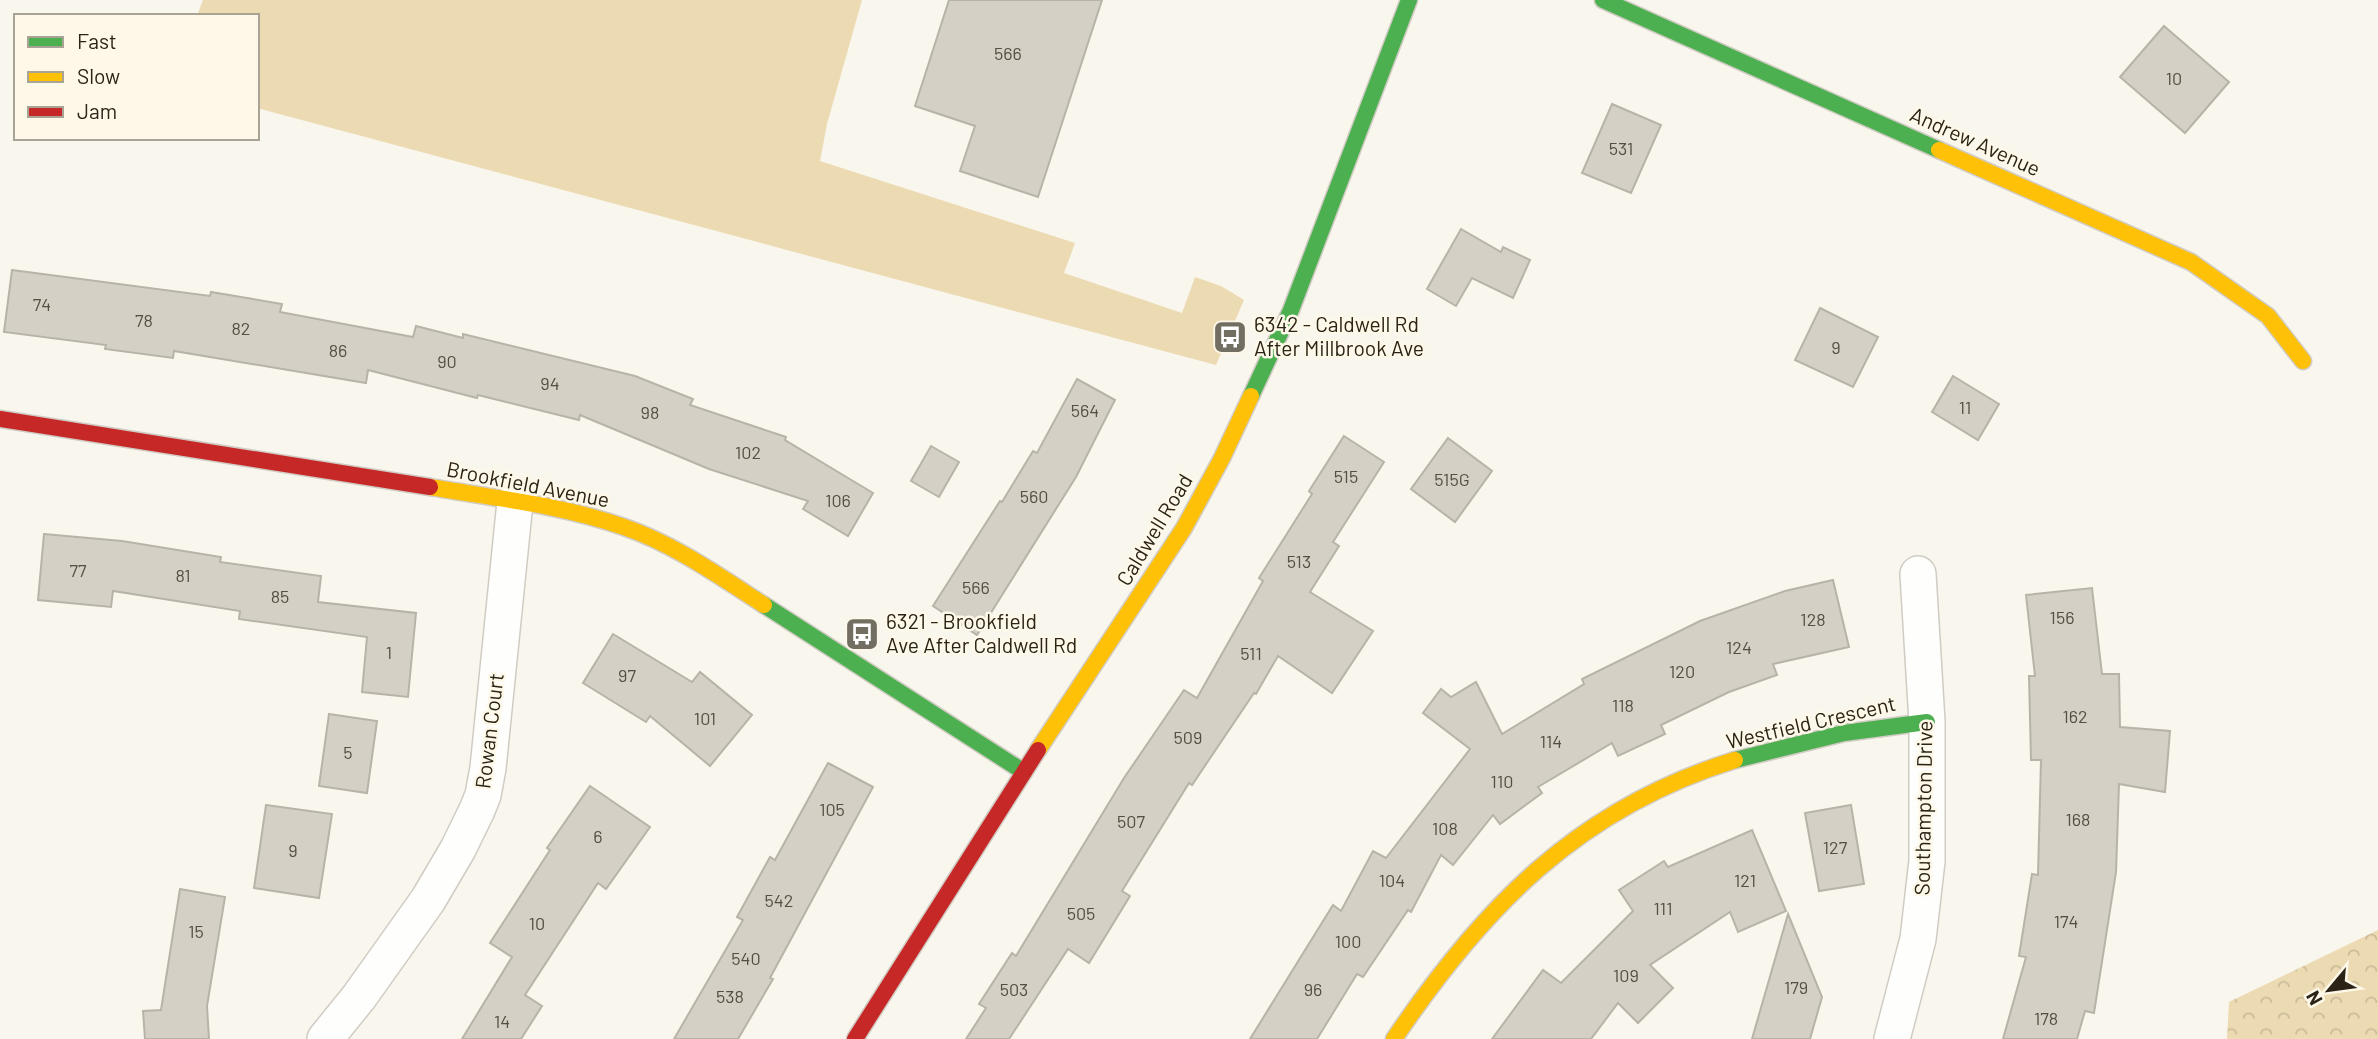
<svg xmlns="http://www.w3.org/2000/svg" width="2378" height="1039" font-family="Barlow,sans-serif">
<defs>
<pattern id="forest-crowns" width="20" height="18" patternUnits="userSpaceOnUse" patternTransform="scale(1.75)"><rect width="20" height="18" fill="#ecdab2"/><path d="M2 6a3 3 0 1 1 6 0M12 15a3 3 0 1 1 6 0" fill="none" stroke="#cbbb98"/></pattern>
</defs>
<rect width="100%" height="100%" fill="#f9f6ee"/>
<polygon fill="#ecdab2" points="203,0 862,0 827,124 820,161 1075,243 1064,273 1182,313 1195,277 1221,286 1244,300 1216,365 257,108 257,16 197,16"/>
<polygon fill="url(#forest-crowns)" points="2378,930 2378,1039 2227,1039 2229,1002"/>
<g fill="#d4d0c5" stroke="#b8b3a9" stroke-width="2">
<polygon points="949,0 1102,0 1038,197 960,171 975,126 915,106"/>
<polygon points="2164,26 2229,82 2185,133 2120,77"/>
<polygon points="1612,104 1661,125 1631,193 1582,173"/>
<polygon points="1461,229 1501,252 1503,247 1530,260 1513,298 1472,278 1456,306 1427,289"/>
<polygon points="12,270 210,296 211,292 282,304 280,312 413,337 416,326 463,338 463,334 635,376 693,399 690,405 786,437 785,440 873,493 848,536 803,509 808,501 709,469 580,415 579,420 478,395 477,398 368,370 366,383 174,351 173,358 105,349 106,345 4,332"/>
<polygon points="1820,308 1878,337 1853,387 1795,360"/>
<polygon points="1953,376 1999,404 1978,440 1932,412"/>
<polygon points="1077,379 1115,400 1076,477 977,635 933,606 1000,501 1002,502 1033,451 1037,453"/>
<polygon points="1344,436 1384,462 1333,542 1339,546 1310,592 1373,631 1332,693 1278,656 1256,694 1254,693 1192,785 1189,783 1122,891 1130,896 1089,963 1068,949 1009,1039 966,1039 986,1008 979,1004 1012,953 1016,956 1124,778 1184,690 1197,698 1263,581 1259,578 1312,494 1309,491"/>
<polygon points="1448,438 1492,471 1455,522 1411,489"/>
<polygon points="931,446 959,462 939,497 911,481"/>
<polygon points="44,534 122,541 221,557 220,562 321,576 318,602 416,613 408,697 362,692 367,637 239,619 240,611 113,591 111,607 38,600"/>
<polygon points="1833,580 1849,647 1773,664 1777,675 1729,692 1661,725 1665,734 1618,756 1612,743 1538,787 1542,793 1500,824 1493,815 1453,865 1441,855 1411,912 1408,910 1363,977 1357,974 1317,1039 1250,1039 1333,905 1341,911 1373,851 1386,858 1470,749 1423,713 1441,689 1451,697 1476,682 1502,734 1584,684 1582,679 1700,621 1785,591"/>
<polygon points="2092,588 2102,674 2119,674 2120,727 2170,731 2165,792 2119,784 2116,872 2094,1013 2085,1011 2077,1039 2003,1039 2026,957 2019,956 2032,874 2038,875 2041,760 2031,760 2029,676 2035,676 2026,595"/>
<polygon points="613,634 692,682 700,672 752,715 710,766 650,716 646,722 583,683"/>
<polygon points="329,714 377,721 367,793 319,786"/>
<polygon points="828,763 873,787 770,978 773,979 738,1039 674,1039 743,920 737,917 770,857 775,860"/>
<polygon points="590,786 650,827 606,889 598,883 525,995 542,1006 521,1039 462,1039 512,957 490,943 550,850 547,848"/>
<polygon points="266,805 332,814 319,898 254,888"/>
<polygon points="1851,805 1864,884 1819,891 1805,813"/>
<polygon points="1752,830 1786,911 1738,932 1730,912 1650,965 1673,988 1638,1023 1618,1003 1591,1039 1492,1039 1543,970 1561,983 1633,911 1619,890 1664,861 1668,867"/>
<polygon points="180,889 225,897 207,1006 209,1039 145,1039 143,1011 161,1010"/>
<polygon points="1788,914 1822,997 1810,1039 1752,1039"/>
</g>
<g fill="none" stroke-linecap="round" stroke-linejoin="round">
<g stroke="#d1ccc3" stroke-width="38">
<g id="street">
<polyline points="325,1039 359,997 428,900 458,849 477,810 483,795 488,768 515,502"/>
<polyline points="1892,1039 1918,939 1927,861 1927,722 1918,574"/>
</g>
</g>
<g stroke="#d1ccc3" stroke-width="19">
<g id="fast">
<polyline points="1603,0 1939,150"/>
<polyline points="1251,396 1291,310 1409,0"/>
<polyline points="764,605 1024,772"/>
<polyline points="1735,760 1844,733 1927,722"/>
</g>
</g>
<g stroke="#d1ccc3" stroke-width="19">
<g id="slow">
<polyline points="1939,150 2191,262 2268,316 2303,361"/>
<path d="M 430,487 C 494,498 562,505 624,527 C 674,544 719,576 764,605"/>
<polyline points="1038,750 1184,528 1222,458 1251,396"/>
<path d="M 1394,1039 C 1483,907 1579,808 1735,760"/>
</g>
</g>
<g stroke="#d1ccc3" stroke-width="19">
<g id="jam">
<polyline points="0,419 430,487"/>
<polyline points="855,1039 1038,750"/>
</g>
</g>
<use href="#street" stroke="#fefefc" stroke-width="35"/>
<use href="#fast" stroke="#4caf50" stroke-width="16"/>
<use href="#slow" stroke="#ffc107" stroke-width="16"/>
<use href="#jam" stroke="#c62828" stroke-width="16"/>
</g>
<defs>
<g id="bus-square" transform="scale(1.75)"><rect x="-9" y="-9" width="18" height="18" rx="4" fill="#726e62" stroke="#fef8e9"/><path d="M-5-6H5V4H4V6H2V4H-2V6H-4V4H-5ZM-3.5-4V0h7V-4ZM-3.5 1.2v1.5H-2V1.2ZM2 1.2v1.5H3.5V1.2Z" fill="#fff"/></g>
</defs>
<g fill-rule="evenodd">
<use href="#bus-square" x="1230" y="337"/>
<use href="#bus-square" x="862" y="634"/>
</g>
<g text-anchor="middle" stroke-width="5" stroke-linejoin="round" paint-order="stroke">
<g font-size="18" fill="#544f42">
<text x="1008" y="60">566</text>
<text x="2174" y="85">10</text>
<text x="1621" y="155">531</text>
<text x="42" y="311">74</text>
<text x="144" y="327">78</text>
<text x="241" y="335">82</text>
<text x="1836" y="354">9</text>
<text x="338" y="357">86</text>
<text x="447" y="368">90</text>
<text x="550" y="390">94</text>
<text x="1965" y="414">11</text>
<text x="1085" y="417">564</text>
<text x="650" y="419">98</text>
<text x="748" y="459">102</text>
<text x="1346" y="483">515</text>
<text x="1452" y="486">515G</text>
<text x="1034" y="503">560</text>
<text x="838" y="507">106</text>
<text x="1299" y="568">513</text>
<text x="78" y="577">77</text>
<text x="183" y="582">81</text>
<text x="976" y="594">566</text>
<text x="280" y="603">85</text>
<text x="2062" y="624">156</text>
<text x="1813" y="626">128</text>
<text x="1739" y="654">124</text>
<text x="389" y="659">1</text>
<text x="1251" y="660">511</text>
<text x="1682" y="678">120</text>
<text x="627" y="682">97</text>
<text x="1623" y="712">118</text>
<text x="2075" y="723">162</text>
<text x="705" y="725">101</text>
<text x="1188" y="744">509</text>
<text x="1551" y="748">114</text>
<text x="348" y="759">5</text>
<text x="1502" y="788">110</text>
<text x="832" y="816">105</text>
<text x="2078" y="826">168</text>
<text x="1131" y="828">507</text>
<text x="1445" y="835">108</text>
<text x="598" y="843">6</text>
<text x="1835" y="854">127</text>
<text x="293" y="857">9</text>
<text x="1392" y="887">104</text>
<text x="1745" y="887">121</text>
<text x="779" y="907">542</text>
<text x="1663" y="915">111</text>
<text x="1081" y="920">505</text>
<text x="2066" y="928">174</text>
<text x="537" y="930">10</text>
<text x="196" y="938">15</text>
<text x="1348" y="948">100</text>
<text x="746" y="965">540</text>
<text x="1626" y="982">109</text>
<text x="1796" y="994">179</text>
<text x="1014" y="996">503</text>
<text x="1313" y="996">96</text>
<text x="730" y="1003">538</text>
<text x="2046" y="1025">178</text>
<text x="502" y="1028">14</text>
</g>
<g font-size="21" fill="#2a2417" stroke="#fef8e9">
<text transform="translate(1975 142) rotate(24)" y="7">Andrew Avenue</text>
<text transform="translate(528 485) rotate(11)" y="7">Brookfield Avenue</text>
<text transform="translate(1155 530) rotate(-59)" y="7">Caldwell Road</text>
<text transform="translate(1811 723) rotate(-13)" y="7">Westfield Crescent</text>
<text transform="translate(490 731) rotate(-83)" y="7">Rowan Court</text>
<text transform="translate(1924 808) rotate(-89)" y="7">Southampton Drive</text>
</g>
<g font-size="21" fill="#2a2417" stroke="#fef8e9" text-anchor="start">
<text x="1254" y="332">6342 - Caldwell Rd<tspan x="1254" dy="24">After Millbrook Ave</tspan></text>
<text x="886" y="629">6321 - Brookfield<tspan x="886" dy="24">Ave After Caldwell Rd</tspan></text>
</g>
</g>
<rect x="14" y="14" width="245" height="126" fill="#fef8e9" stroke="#a9a395" stroke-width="2"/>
<rect x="28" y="37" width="35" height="10" fill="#4caf50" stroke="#a9a395" stroke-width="2"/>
<text x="77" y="49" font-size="21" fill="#2a2417">Fast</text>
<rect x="28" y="72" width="35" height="10" fill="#ffc107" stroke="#a9a395" stroke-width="2"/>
<text x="77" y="84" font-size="21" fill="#2a2417">Slow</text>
<rect x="28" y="107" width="35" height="10" fill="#c62828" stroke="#a9a395" stroke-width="2"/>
<text x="77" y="119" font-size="21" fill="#2a2417">Jam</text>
<g transform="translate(2329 990) rotate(241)" stroke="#fef8e9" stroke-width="5" paint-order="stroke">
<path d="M0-5L12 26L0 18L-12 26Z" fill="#2a2417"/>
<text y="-10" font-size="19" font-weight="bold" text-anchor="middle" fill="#2a2417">N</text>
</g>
</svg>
